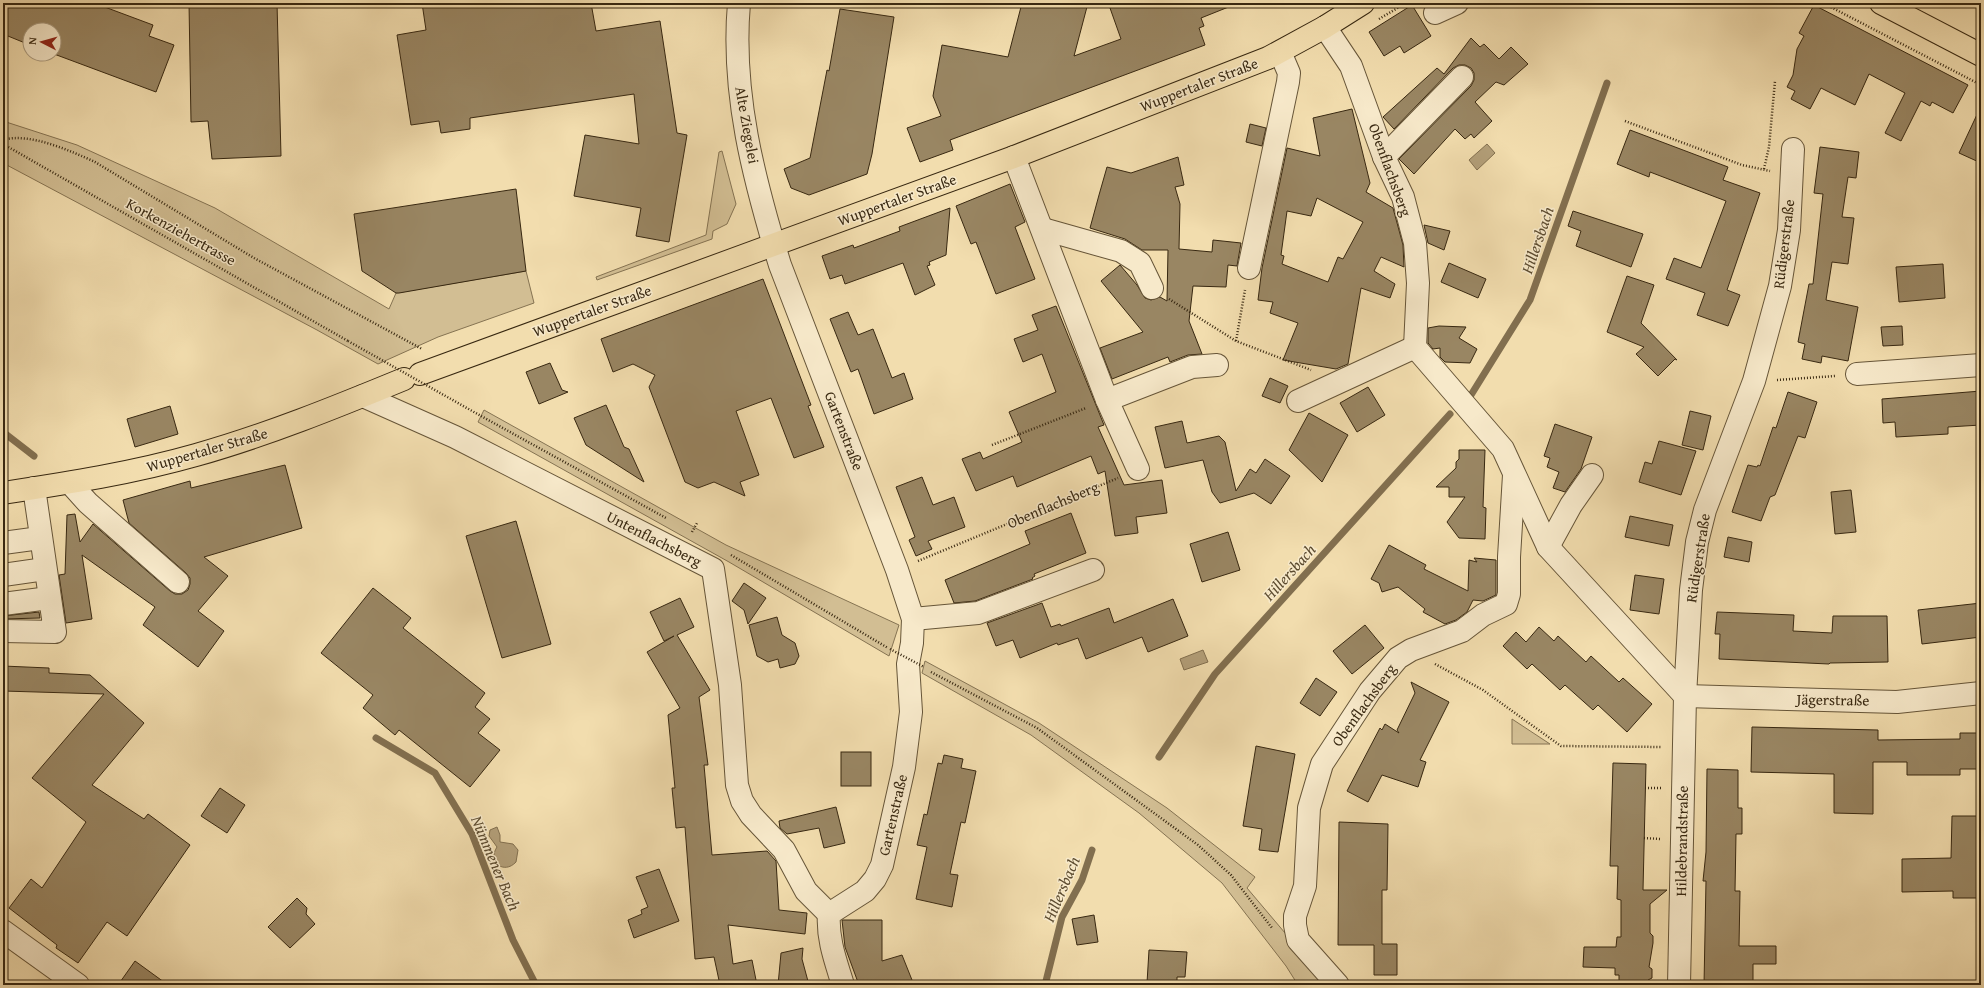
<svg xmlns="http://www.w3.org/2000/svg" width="1984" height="988" font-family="'Gentium Book Plus',serif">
<rect width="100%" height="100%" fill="#f2ddae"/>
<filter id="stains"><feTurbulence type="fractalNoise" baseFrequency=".005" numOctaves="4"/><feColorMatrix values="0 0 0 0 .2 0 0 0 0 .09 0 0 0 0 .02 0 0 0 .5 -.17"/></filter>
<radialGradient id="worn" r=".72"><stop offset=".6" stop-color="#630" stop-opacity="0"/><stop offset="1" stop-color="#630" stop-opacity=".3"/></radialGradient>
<g fill="#d2be93" stroke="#857352">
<polygon points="3,121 77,145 215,208 389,309 396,293 526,271 534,303 438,337 378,364 317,330 3,163"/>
<polygon points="722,151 736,204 727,224 713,231 712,239 597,280 596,277 706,235 719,152"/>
<polygon points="484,410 726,545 899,625 889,656 729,562 478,422"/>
<polygon points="925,661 1039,723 1167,808 1255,877 1247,888 1329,985 1298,985 1286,966 1222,883 1139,813 1031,735 922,673"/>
<polygon points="1512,719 1550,744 1512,744"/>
</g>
<g fill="#b39f79" stroke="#826f4f">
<polygon points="1487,144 1495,153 1477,170 1469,160"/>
<polygon points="1203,650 1208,662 1184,670 1180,659"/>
<path d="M 497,827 L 500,835 L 500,842 L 513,844 L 518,850 L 516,862 C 504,875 487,862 497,847 L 489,836 L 490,830 Z"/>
</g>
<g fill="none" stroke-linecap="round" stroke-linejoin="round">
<g stroke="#826f4f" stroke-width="7">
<polyline points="1471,395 1530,300 1607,83"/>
<polyline points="3,432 34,456"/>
<polyline points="376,738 435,773 472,834 513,940 536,985"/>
<polyline points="1159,757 1215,674 1450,414"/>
<polyline points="1045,985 1062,917 1082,880 1092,850"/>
</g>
</g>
<g fill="#998663" stroke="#382811" fill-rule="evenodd">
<polygon points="3,3 94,3 153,25 149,36 174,45 156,92 54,54 54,30 30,30 30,45 3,34"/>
<polygon points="189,3 277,3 281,156 212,159 208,121 191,122"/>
<polygon points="422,3 591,3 596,31 660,21 677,133 687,135 669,242 636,236 641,208 574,196 585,135 639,144 634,94 470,118 470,129 441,133 439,121 411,125 397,35 426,30"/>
<polygon points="1022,3 1088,3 1074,56 1121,39 1110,8 1124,3 1236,4 1201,18 1204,26 1199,28 1205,45 950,140 953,150 920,162 907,128 941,116 933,96 942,45 1008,57"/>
<polygon points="1412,5 1431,36 1404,53 1400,46 1384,56 1369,32"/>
<polygon points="1814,5 1968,85 1953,113 1932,102 1930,106 1921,101 1901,141 1885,133 1905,93 1869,74 1855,105 1821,88 1810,109 1791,99 1795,91 1787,87 1793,75 1797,49 1804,36 1799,33"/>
<polygon points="840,9 894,17 872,154 867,174 809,195 791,188 784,169 810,158 827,70 829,71"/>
<polygon points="1471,38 1480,47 1484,44 1499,59 1511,47 1528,64 1504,85 1496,82 1475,102 1492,121 1474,138 1471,134 1465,139 1455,129 1414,174 1399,159 1471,86 1474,80 1474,73 1471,68 1465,65 1459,65 1453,68 1394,129 1383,117 1437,68 1444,74"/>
<polygon points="1981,106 1981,163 1959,153"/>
<path d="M 1352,109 L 1370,183 L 1366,192 L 1393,208 L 1403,245 L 1404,267 L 1381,257 L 1374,271 L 1395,284 L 1390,298 L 1361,288 L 1348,364 L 1336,369 L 1283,360 L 1298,323 L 1270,313 L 1273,302 L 1258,300 L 1262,268 L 1287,148 L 1320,156 L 1313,118 ZM 1317,198 L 1363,222 L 1343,259 L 1338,257 L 1328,282 L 1282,264 L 1284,256 L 1281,255 L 1287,211 L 1311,216 Z"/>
<polygon points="1250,124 1266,128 1262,146 1246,142"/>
<polygon points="1630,130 1728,167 1723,180 1760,193 1727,290 1740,295 1728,326 1697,315 1705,293 1666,279 1674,258 1701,268 1726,201 1650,172 1649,177 1617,164"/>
<polygon points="1820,147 1859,152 1856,178 1848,177 1842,217 1854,218 1848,264 1832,262 1826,300 1858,307 1848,361 1822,356 1821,363 1802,359 1805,344 1798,342 1809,284 1813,284 1823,194 1814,193"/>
<polygon points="1178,157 1184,185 1175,187 1180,204 1179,249 1212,252 1213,240 1241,243 1237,266 1228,265 1226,287 1193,286 1189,321 1202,354 1188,355 1170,362 1168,357 1112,379 1100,348 1143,332 1101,281 1120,265 1137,285 1145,298 1151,300 1160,297 1167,301 1168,250 1142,250 1125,239 1090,228 1099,195 1107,167 1131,173"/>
<polygon points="1010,184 1025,222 1015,227 1035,279 996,294 976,242 971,244 956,206"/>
<polygon points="516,189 526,271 399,293 396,293 362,271 354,214"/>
<polygon points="950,208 946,255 929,262 930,265 927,266 935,285 915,295 903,263 845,284 842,275 830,279 822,256 853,245 854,248 900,231 899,227"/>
<polygon points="1573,211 1643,234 1631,267 1576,246 1581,231 1568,226"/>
<polygon points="1424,225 1450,231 1444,250 1428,243"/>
<polygon points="1449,263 1486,279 1478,298 1441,282"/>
<polygon points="1943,264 1945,298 1899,302 1896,267"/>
<polygon points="1627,276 1654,285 1641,323 1677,360 1675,359 1658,376 1636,354 1644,347 1607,332"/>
<polygon points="763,279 811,405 808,406 824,447 794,458 771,398 736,411 759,475 740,482 745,496 714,482 698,488 685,482 649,387 655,375 633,364 613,372 601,339"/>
<polygon points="1056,306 1104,425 1098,427 1124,485 1162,480 1167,513 1136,517 1138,533 1115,536 1105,471 1098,474 1091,456 1017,487 1013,476 976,491 962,459 980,452 983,459 1022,442 1009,412 1056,392 1042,354 1023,362 1014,339 1038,330 1032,315"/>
<polygon points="848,312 858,335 873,329 892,378 904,373 913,399 874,414 858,369 851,372 830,319"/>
<polygon points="1439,326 1466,327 1459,338 1477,349 1470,363 1445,362 1440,357 1440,348 1433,349 1428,343 1428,328"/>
<polygon points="1902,326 1903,345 1883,346 1881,327"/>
<polygon points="550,363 562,390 568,392 539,404 526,372"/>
<polygon points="1270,378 1288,386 1280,403 1262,396"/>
<polygon points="1368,387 1385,415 1357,432 1340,403"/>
<polygon points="1981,391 1981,425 1948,427 1948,434 1896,437 1895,422 1883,423 1882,399"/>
<polygon points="1788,392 1817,402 1805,438 1798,436 1775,495 1770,497 1761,521 1732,512 1748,465 1757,467 1758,465 1760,466 1773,427 1776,428"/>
<polygon points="606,405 624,447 629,449 644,482 586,445 574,418"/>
<polygon points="170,406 178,434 135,447 127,419"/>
<polygon points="1690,411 1711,416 1703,450 1682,445"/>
<polygon points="1309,413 1348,435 1322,482 1289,450"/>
<polygon points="1182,421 1187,443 1219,436 1225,442 1236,491 1250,469 1256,473 1265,459 1290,476 1271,504 1254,493 1220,503 1212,492 1203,460 1165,468 1155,427"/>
<polygon points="1555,424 1592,437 1581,469 1565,492 1553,488 1559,472 1547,467 1550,458 1544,456"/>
<polygon points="1659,441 1696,451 1681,495 1639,482 1645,462 1652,464"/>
<polygon points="1459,450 1485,450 1483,507 1486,508 1485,539 1459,538 1447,522 1465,497 1449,497 1449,487 1436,487 1456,468 1456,462 1459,459"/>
<polygon points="285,465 302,528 204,557 228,576 198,611 224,631 198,667 143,625 155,607 82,555 92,619 66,623 59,575 65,574 67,515 75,514 80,542 93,524 170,591 175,594 182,594 188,590 190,584 190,578 186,573 129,523 123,500 190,481 191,488"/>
<polygon points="922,477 933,505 954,497 965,527 928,541 932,549 916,556 909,540 915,537 896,487"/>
<polygon points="1851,490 1856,532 1835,534 1831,492"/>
<polygon points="1071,513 1086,553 1034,574 1035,576 1032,578 1033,579 975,601 954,603 945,580 1030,544 1025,531"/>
<polygon points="1630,516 1673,525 1669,546 1625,537"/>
<polygon points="516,521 551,644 502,658 466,536"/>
<polygon points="1228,532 1240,570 1202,582 1190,544"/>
<polygon points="1728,537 1752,542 1749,562 1724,557"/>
<polygon points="1389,545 1426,565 1424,569 1468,591 1469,560 1477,562 1474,558 1496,560 1496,595 1483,601 1473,600 1467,612 1456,620 1445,624 1423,612 1425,609 1398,587 1382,592 1379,583 1371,579"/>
<polygon points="1635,575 1664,579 1659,614 1630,610"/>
<polygon points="744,583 766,598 748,624 744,610 732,601"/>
<polygon points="373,588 411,618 403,628 485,693 475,707 490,719 478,733 500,750 470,787 399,730 395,735 363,708 373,695 321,653"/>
<polygon points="680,598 694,627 677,635 710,690 699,697 708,765 704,765 712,855 767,851 776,861 779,910 807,913 805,934 728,925 733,964 752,960 757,985 720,985 714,957 695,959 685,827 676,828 672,788 675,788 668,715 680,708 647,652 674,636 664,641 650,612"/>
<polygon points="1173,599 1188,636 1148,652 1142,637 1086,659 1078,638 1058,645 1057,643 1020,658 1013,640 996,646 987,623 1042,603 1051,627 1060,624 1061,626 1109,608 1114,623"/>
<polygon points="1981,603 1981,637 1922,644 1918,610"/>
<polygon points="39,612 40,618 3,619 3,616"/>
<polygon points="1717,612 1794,615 1793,631 1832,633 1833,616 1887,616 1888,662 1830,663 1829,664 1719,659 1720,634 1715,634"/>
<polygon points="777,617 782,635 795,643 799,656 795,664 780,668 778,659 768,662 757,656 749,625"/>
<polygon points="1365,625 1384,648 1352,674 1333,651"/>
<polygon points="1539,627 1554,641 1558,636 1586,662 1591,656 1619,682 1623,678 1652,704 1627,732 1598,705 1593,710 1565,685 1560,690 1532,664 1527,669 1503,646 1516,632 1526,642"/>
<polygon points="3,666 49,668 49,673 90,675 144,723 92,785 144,819 148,814 190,845 127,936 107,922 78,963 56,948 57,945 9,908 31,879 42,888 86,822 32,778 104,694 3,691"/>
<polygon points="1316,678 1337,692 1320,716 1300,703"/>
<polygon points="1411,682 1449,702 1420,760 1426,762 1418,787 1382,775 1368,802 1347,791 1380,728 1382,730 1385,724 1399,733 1397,730 1415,693"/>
<polygon points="1752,727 1878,730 1878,740 1960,739 1960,733 1981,733 1981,769 1960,769 1960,775 1907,775 1907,762 1873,762 1873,814 1834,813 1834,774 1751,772"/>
<polygon points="1256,746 1295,754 1278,852 1259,850 1262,829 1243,826"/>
<rect x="841" y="752" width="30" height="34"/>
<polygon points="944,755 963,759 961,768 976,771 965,823 961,822 950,874 958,875 952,907 916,899 927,847 917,845 924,814 927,815 938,763 942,764"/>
<polygon points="1613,763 1646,764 1643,890 1667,890 1650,904 1650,933 1653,936 1653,943 1649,967 1652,969 1652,978 1648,980 1648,985 1619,985 1619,975 1615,975 1615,968 1583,967 1584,947 1616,947 1617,937 1621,937 1621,900 1617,899 1618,866 1610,866"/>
<polygon points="1707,769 1738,770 1738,808 1742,808 1742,834 1736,834 1735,891 1740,891 1739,946 1776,946 1776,964 1753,964 1753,985 1704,985 1706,881 1703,881 1706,852"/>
<polygon points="220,788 245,805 227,833 201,816"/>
<polygon points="836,807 845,843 824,848 819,828 787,834 780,828 779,821"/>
<polygon points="1952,816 1981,816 1981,898 1953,898 1953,891 1902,892 1902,859 1951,858"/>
<polygon points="1339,822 1388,824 1387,890 1382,890 1382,944 1397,944 1397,975 1374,975 1374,945 1338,945"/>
<polygon points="659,869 679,921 634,938 628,920 642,914 641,910 648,907 636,877"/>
<polygon points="297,898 307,908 306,914 315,924 290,948 268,927"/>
<polygon points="1094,915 1098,942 1077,945 1072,919"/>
<polygon points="842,920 882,920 882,961 902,955 914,985 859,985 845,947"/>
<polygon points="803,948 802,959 809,985 778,985 781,953"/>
<polygon points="1149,950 1187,952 1185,977 1177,977 1177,985 1147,983"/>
<polygon points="135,961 168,985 118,985"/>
</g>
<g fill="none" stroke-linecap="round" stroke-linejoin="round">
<g stroke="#665538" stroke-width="24">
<g id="minor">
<path d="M 739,3 C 731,93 754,180 780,265 L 897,570 L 913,619 L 912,643 L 908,664 L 911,712 L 904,767 L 882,865 L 875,879 L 865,891 L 829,914 C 827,939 836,962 843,985"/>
<polyline points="1435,13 1457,3"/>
<polyline points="1325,27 1351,66 1384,157 1403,197 1415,243 1418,283 1415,347 1503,449 1548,547 1685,696"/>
<polyline points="1014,157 1107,400 1138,469"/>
<polyline points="1384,157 1462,77"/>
<polyline points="1043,229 1121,251 1140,263 1152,288"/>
<polyline points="1249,268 1288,82 1289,73 1280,52"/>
<polyline points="1857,374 1981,365"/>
<polyline points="363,396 455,437 713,569 730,685 737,785 742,801 751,815 784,850 806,891 829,914"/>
<polyline points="1107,400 1192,367 1217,365"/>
<polyline points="1298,401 1415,347"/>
<polyline points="70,483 88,503 178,582"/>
<polyline points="3,543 40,538"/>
<polyline points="1548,547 1571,505 1592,475"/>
<polyline points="3,575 45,569"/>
<polyline points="3,604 49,598"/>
<polyline points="913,619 978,613 1093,570"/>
<polyline points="3,631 55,632 34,488"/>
<polyline points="1685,696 1897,702 1981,693"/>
<polyline points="3,931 78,985"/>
<polyline points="1338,985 1298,940 1295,925 1295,916 1305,886 1309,808 1322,764 1370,691 1398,658 1411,650 1462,631 1483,615 1506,604 1509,594 1509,557 1514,475"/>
<polyline points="1679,985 1685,696 1691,590 1697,542 1705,510 1754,381 1780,286 1789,230 1793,149"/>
</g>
</g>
<g stroke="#382811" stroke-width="24">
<g id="major">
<polyline points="1881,3 1981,55"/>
<polyline points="420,374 1014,157 1268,58 1325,27 1363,3"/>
<path d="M 3,493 C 68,483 133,473 196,455 C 267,435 336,407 404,379"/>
</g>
</g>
<g stroke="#382811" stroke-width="2.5" stroke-dasharray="1 2" stroke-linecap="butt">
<polyline points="1823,3 1981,85"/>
<polyline points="1379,19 1406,3"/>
<polyline points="1625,121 1742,165 1770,171"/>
<path d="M 3,140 C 29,132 71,151 95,162 L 254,258 L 422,349"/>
<polyline points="3,144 348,341"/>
<polyline points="1764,169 1769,147 1775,81"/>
<polyline points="1169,299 1236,341 1311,370"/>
<polyline points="1236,341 1245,290"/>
<polyline points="1777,380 1835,376"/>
<polyline points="481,416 666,518"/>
<polyline points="992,445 1086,408"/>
<polyline points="692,532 697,523"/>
<polyline points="731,555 888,648"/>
<polyline points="918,561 1118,478"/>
<polyline points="1435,664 1483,690 1561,746 1662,747"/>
<polyline points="931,672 1037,728 1198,845 1231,875 1272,928"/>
<polyline points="1645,788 1661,788"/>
<polyline points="1644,838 1660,839"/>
</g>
<use href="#minor" stroke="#f7e9ca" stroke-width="22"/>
<use href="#major" stroke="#f2ddae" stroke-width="22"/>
<g stroke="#382811" stroke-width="2.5" stroke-dasharray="1 2" stroke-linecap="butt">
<polyline points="348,341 481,416"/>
<polyline points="890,649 924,667"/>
</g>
</g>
<g text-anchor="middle" stroke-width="3" stroke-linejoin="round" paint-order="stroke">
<g font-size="15" fill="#382811" stroke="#f7e9ca">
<text transform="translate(1199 85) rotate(-21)" y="5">Wuppertaler Straße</text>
<text transform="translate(747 125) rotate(80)" y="5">Alte Ziegelei</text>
<text transform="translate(1390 170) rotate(70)" y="5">Obenflachsberg</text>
<text transform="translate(897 200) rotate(-20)" y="5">Wuppertaler Straße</text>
<text transform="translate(181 232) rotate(29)" y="5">Korkenziehertrasse</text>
<text transform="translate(1784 244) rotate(-83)" y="5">Rüdigerstraße</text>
<text transform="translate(592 311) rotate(-20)" y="5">Wuppertaler Straße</text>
<text transform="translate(844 431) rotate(69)" y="5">Gartenstraße</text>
<text transform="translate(207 450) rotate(-16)" y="5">Wuppertaler Straße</text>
<text transform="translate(1053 505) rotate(-23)" y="5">Obenflachsberg</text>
<text transform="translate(654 539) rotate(27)" y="5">Untenflachsberg</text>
<text transform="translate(1698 558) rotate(-81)" y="5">Rüdigerstraße</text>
<text transform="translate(1833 700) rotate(1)" y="5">Jägerstraße</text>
<text transform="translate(1364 705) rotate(-54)" y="5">Obenflachsberg</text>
<text transform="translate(893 815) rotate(-77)" y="5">Gartenstraße</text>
<text transform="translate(1682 841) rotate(-89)" y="5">Hildebrandstraße</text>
</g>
<g font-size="16" font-style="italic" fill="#5d4c30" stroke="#f7e9ca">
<text transform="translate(1537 240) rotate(-71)" y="6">Hillersbach</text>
<text transform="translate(1289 572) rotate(-48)" y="6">Hillersbach</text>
<text transform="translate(496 863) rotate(67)" y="6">Nümmener Bach</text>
<text transform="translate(1061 889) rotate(-67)" y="6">Hillersbach</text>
</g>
</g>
<rect width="1984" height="988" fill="none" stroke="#f2ddae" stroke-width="16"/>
<rect x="4" y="4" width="1976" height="980" fill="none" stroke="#382811" stroke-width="2"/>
<rect x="8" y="8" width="1968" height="972" fill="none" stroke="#382811"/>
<g transform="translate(42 42) rotate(276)"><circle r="19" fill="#f7e9ca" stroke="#ab9c80"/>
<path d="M0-3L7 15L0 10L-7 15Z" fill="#8f2418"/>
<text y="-6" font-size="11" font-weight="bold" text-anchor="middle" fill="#382811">N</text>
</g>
<rect width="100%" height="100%" filter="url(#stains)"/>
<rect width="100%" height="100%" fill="url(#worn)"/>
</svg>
